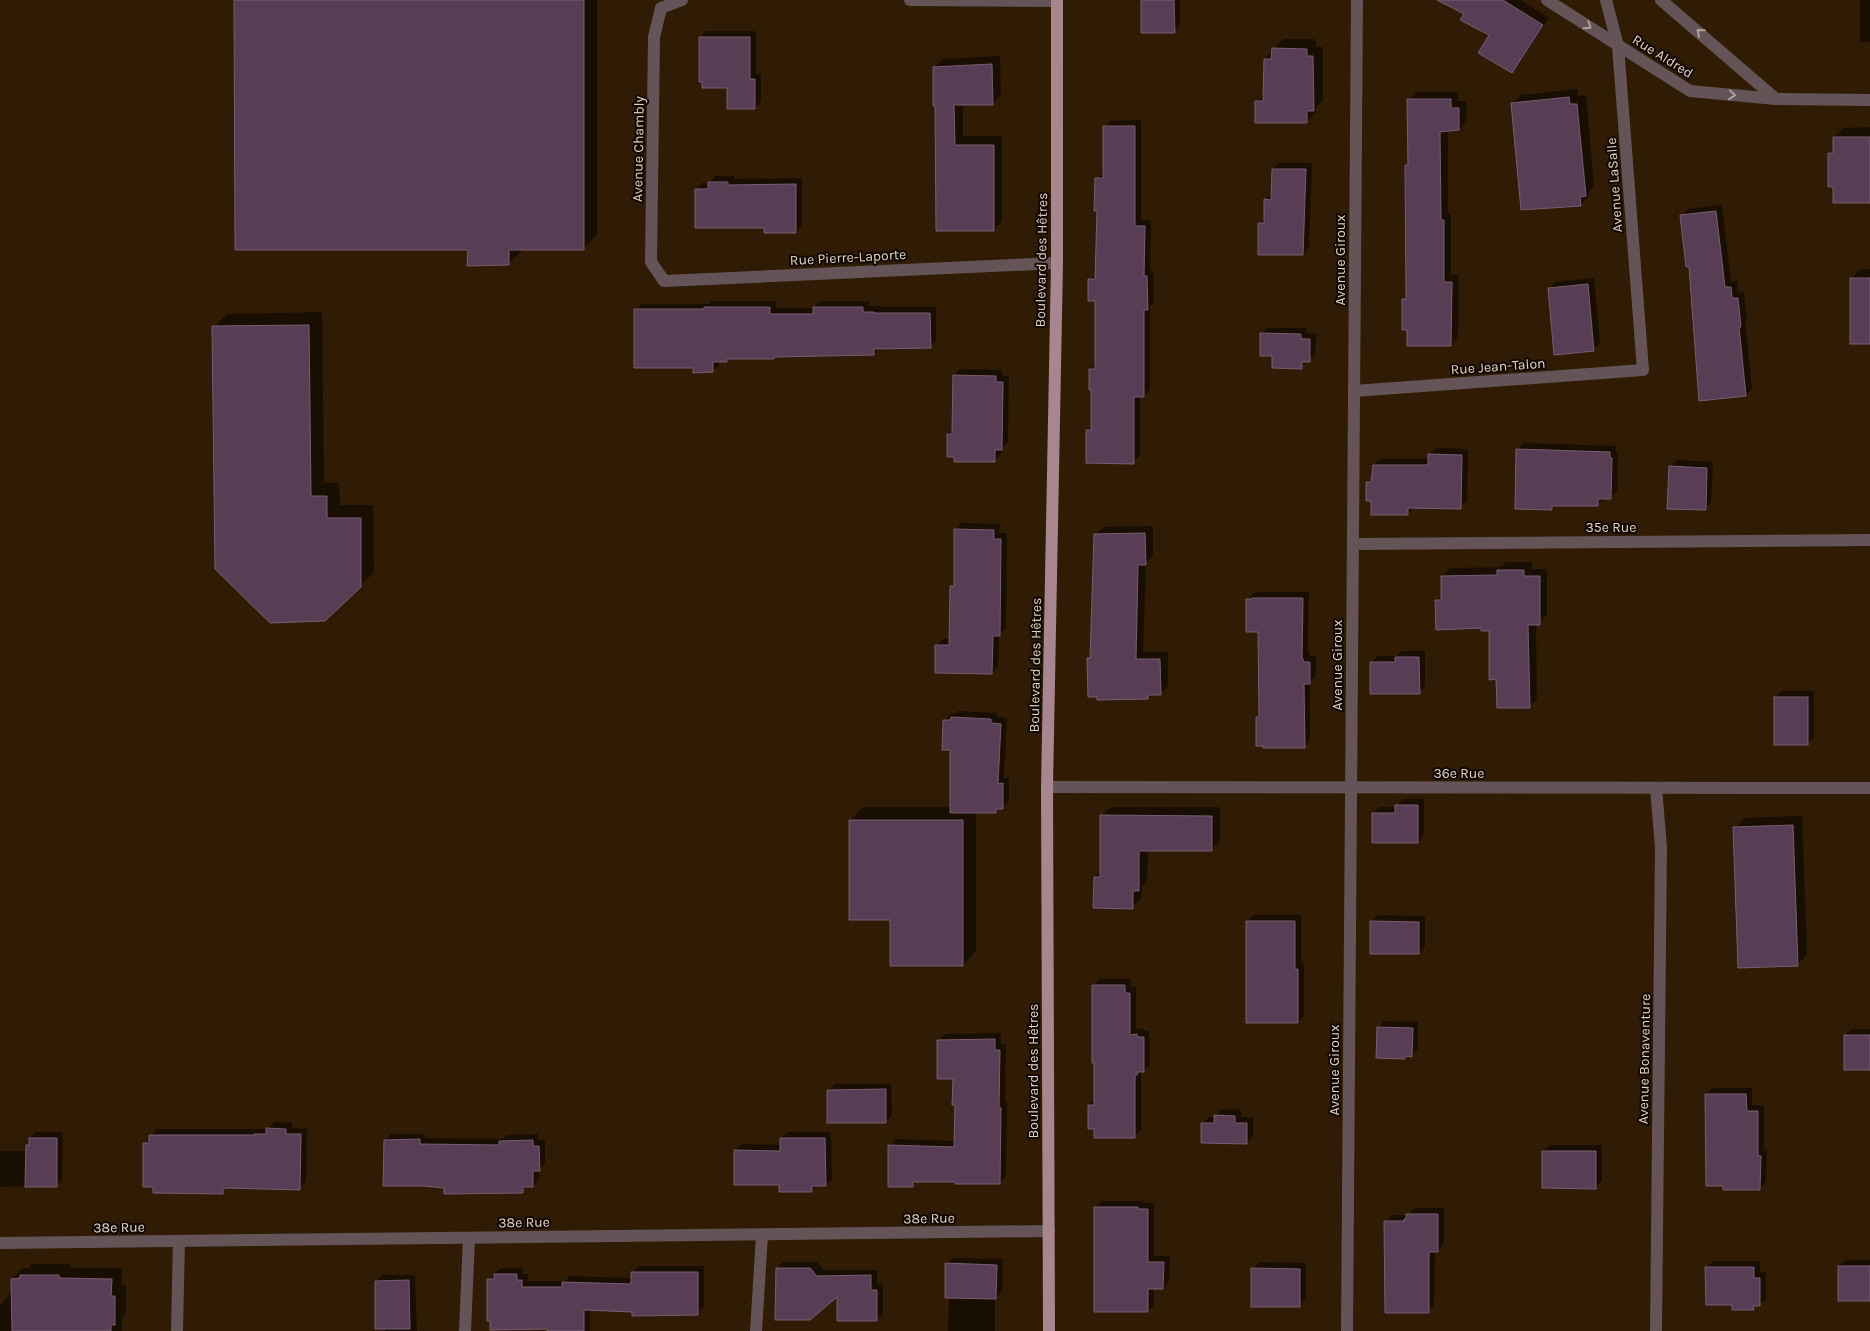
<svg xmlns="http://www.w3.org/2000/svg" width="1870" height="1331" font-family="Karla,sans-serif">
<rect width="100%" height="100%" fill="#301b04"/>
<g fill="#0007">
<polygon points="235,0 597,0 597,235 584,248 522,248 522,251 508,264 469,248"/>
<polygon points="1142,0 1180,0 1180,25 1174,32"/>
<polygon points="1440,0 1521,0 1549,18 1518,65 1512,72 1491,35 1466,14"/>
<rect x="1860" y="0" width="10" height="42"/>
<polygon points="706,31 756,31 756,74 761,74 761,101 755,108 728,87 700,38"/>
<polygon points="1283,39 1316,39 1316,47 1323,47 1323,100 1316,107 1316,112 1306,122 1257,102 1265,94 1265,59"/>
<polygon points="1000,56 1001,95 992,104 963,104 963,136 1002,136 1002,221 993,230 937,230 937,104 934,68 943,59"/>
<polygon points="1577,89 1578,96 1586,95 1594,186 1589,192 1589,196 1580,205 1512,104 1521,95"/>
<polygon points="1416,92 1458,92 1458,101 1467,101 1466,121 1459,129 1448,130 1448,213 1451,213 1451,275 1459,275 1458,337 1451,345 1408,328 1403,299 1407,295 1406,166 1409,163 1409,100"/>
<polygon points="1141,120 1141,220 1151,220 1150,270 1153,271 1154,302 1150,306 1150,389 1144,396 1140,396 1140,456 1133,462 1087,431 1092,426 1093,388 1090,370 1097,363 1096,300 1090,280 1097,273 1098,210 1096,179 1105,172 1104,127 1111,121"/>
<polygon points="1870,127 1870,202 1834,186 1829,154 1834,148 1834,137 1844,128"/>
<polygon points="1279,163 1312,163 1309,247 1303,254 1259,224 1265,218 1265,200 1272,194 1273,169"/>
<polygon points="716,176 734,176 734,179 802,178 802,225 796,232 766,227 696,189 702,183 709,183"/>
<polygon points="1722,205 1731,282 1737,281 1738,293 1744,292 1747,319 1745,321 1752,389 1746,395 1690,265 1682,216 1688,209"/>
<polygon points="1861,269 1870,269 1870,343 1851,279"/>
<polygon points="1594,278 1600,343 1594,349 1549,289 1555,282"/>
<polygon points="711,301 776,301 776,308 814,308 821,301 869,301 869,306 880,306 880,307 936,307 936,341 930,347 880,348 874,354 730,358 727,361 719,361 719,365 712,371 695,366 635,310 642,304 709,304"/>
<polygon points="322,312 324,483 339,483 340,505 373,505 374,572 360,586 214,327 227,314"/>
<polygon points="1268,328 1307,328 1307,333 1316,333 1315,354 1301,367 1273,355 1261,334"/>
<polygon points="960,369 1002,370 1002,376 1009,376 1008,442 1001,449 1001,454 994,461 948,434 953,430 954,375"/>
<polygon points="1523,443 1616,446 1616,452 1618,452 1617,491 1611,497 1604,499 1597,505 1556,505 1552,509 1517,450"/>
<polygon points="1436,448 1468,449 1467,501 1460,507 1414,507 1408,514 1372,500 1368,482 1373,477 1374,465 1381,459 1429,459 1429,454"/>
<polygon points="1677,460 1713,462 1711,502 1705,508 1670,467"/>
<polygon points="961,523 1000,524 999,533 1007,533 1006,628 999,635 998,666 992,673 937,645 943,639 950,639 951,587 955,583 955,530"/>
<polygon points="1153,526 1153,555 1146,563 1143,652 1168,652 1168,686 1160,694 1151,694 1147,698 1089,659 1091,657 1095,535 1103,527"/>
<polygon points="1506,562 1532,562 1532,569 1547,569 1547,615 1539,623 1536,623 1537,699 1529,707 1498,678 1490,629 1482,627 1437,600 1443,594 1442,576 1450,568 1501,567"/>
<polygon points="1260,592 1309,592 1308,650 1310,656 1316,656 1316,676 1310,682 1310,740 1304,746 1258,718 1260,715 1259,631 1248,600 1254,593"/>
<polygon points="1402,651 1425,651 1425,686 1419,693 1371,662 1378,656 1397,656"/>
<polygon points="1782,691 1814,691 1814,737 1808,743 1775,697"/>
<polygon points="958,711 997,713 997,717 1007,718 1004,778 1009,778 1009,801 996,812 976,812 976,951 963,965 891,918 850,820 863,807 951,807 951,749 944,721 951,714 955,714"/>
<polygon points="1403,799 1424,799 1424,835 1418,842 1373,814 1379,807 1396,807"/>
<polygon points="1111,807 1220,807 1220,841 1211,850 1148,849 1147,881 1142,887 1141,898 1132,907 1095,877 1101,871 1102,816"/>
<polygon points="1802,816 1807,955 1797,965 1735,828 1745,818"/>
<polygon points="1254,915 1301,915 1301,963 1304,963 1304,1016 1298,1022 1247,921"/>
<polygon points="1378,915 1425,916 1425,946 1419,953 1371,922"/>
<polygon points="1100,979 1131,979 1131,987 1136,987 1136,1029 1143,1028 1144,1031 1149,1031 1150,1064 1143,1071 1141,1071 1141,1130 1134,1136 1089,1105 1095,1099 1093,985"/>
<polygon points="1384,1021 1418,1022 1418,1049 1411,1055 1407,1055 1404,1058 1378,1028"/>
<polygon points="1852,1029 1870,1029 1870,1068 1845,1035"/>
<polygon points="1001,1033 1001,1044 1006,1044 1005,1101 1007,1102 1006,1176 1000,1183 956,1180 917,1181 912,1186 890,1146 896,1139 955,1141 956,1104 954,1078 938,1041 945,1034"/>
<polygon points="835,1084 891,1084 892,1115 885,1122 828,1091"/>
<polygon points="1713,1088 1752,1088 1752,1105 1764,1105 1764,1150 1767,1150 1766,1182 1760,1189 1706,1094"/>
<polygon points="1221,1109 1241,1110 1241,1117 1253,1117 1253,1136 1247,1142 1203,1123 1209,1117 1215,1117"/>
<polygon points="274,1122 292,1123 292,1128 307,1129 306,1182 299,1188 227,1188 222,1192 145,1144 157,1129 260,1129 269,1128"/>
<polygon points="36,1132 63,1132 62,1180 56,1186 0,1187 0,1151 27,1151 30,1138"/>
<polygon points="788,1132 831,1132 832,1179 826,1185 817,1185 811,1191 780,1183 735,1151 742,1144 781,1145 781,1138"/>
<polygon points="391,1134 425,1134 425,1138 503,1139 507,1135 538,1134 538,1140 545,1140 545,1163 539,1170 539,1179 533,1186 528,1186 522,1192 446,1187 385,1141"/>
<polygon points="1550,1145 1602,1145 1602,1181 1595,1188 1543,1151"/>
<polygon points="1102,1201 1144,1201 1144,1203 1154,1203 1154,1256 1170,1256 1169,1281 1163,1288 1154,1288 1154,1305 1148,1311 1095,1208"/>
<polygon points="1414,1208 1444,1208 1444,1244 1438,1251 1435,1251 1434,1305 1428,1312 1385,1221 1392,1215 1408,1215"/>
<polygon points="953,1258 1003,1259 1002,1291 995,1298 995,1331 948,1331 949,1297 947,1264"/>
<polygon points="1846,1260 1870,1260 1870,1300 1839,1266"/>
<polygon points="1713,1261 1760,1261 1760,1272 1766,1272 1766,1299 1753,1308 1706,1268"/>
<polygon points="783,1262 817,1262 824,1270 877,1270 877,1284 883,1284 883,1314 876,1320 838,1294 777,1268"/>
<polygon points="1259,1262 1306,1263 1306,1299 1300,1306 1253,1269"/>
<polygon points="32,1264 70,1264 70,1268 122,1268 122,1285 126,1285 126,1313 122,1317 122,1331 0,1331 0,1305 12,1292 12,1279 23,1268 29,1268"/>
<polygon points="639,1266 704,1266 704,1307 697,1314 590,1309 590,1331 549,1331 549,1328 488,1280 501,1268 523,1268 523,1274 528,1274 528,1281 565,1281 570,1276 632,1278 632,1273"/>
<polygon points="383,1275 415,1275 417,1331 385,1331 376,1281"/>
</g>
<g fill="#583e54" stroke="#785d73">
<polygon points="234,0 584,0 584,250 509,250 509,265 467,266 468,250 235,250"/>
<polygon points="1141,0 1174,0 1175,33 1141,33"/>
<polygon points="1437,0 1503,0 1543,25 1512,73 1478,53 1489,35 1460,20 1464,14"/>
<polygon points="699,37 750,37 750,79 755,79 755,109 727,109 727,88 702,88 702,82 699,82"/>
<polygon points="1272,48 1307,49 1307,56 1313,56 1314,111 1307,111 1307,123 1255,123 1255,101 1263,101 1264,59 1271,59"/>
<polygon points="992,64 993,105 954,105 955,145 994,145 994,231 936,231 935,105 933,106 933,67"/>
<polygon points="1569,97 1570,104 1577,104 1586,196 1580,197 1581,206 1521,210 1511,103"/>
<polygon points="1407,99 1451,99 1451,108 1459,108 1459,130 1440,132 1441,220 1444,220 1444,282 1452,282 1451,346 1407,346 1407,330 1402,330 1402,299 1406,299 1405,165 1408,165"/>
<polygon points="1103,126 1135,126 1135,226 1145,226 1144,276 1147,276 1148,310 1144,310 1144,397 1134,397 1134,464 1086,463 1086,430 1091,430 1091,390 1089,390 1089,369 1095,369 1095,301 1088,301 1088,279 1095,279 1097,211 1094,211 1095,178 1103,178"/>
<polygon points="1833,137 1870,137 1870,203 1833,203 1833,187 1828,187 1828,153 1833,153"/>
<polygon points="1272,169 1306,169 1303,255 1258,255 1258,223 1264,223 1264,199 1271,200"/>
<polygon points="708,182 728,182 728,185 796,184 796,233 764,233 764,228 695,228 695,189 708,189"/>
<polygon points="1716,211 1725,287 1731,287 1732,298 1738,298 1741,327 1739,327 1746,396 1699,401 1689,267 1686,267 1680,215"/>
<rect x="1850" y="278" width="20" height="66"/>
<polygon points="1588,284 1594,351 1554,355 1548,288"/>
<polygon points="704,307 770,307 770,314 813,314 813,307 863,307 863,312 874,312 874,313 930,313 931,348 874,349 874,355 774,357 774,359 727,359 727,362 713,362 713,372 693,373 693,368 634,368 634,309 704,309"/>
<polygon points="309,325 311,496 327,496 327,518 361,518 361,587 325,621 270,623 215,569 212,326"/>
<polygon points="1260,333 1301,334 1301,339 1310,339 1310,362 1302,362 1302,369 1272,368 1272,356 1260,356"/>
<polygon points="953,375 996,376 996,382 1003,382 1002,450 995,450 995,462 954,462 954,457 947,457 947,434 952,434"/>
<polygon points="1516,449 1610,452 1610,458 1612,458 1611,499 1598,499 1598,506 1552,506 1552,510 1515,509"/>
<polygon points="1428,454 1462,455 1461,509 1408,508 1408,515 1371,515 1371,501 1366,501 1366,482 1371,482 1373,465 1428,465"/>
<polygon points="1669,466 1707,468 1706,510 1667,509"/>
<polygon points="954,529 994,530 994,539 1001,539 1000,636 993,636 992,674 935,673 935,645 949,645 950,586 954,586"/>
<polygon points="1145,533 1146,565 1138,565 1136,659 1160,659 1161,695 1148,695 1148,699 1097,700 1097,697 1088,697 1087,658 1090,658 1094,534"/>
<polygon points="1497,570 1524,570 1524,576 1540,576 1540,625 1528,625 1530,708 1497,708 1496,679 1489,680 1489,631 1481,631 1481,628 1436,630 1435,600 1441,600 1441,576 1497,575"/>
<polygon points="1252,598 1303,598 1302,657 1304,662 1310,662 1310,684 1304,684 1305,748 1263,748 1263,746 1256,746 1256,717 1259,717 1258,632 1246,632 1246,599 1252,599"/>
<polygon points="1395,657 1419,657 1420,694 1370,694 1370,662 1395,662"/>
<rect x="1774" y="697" width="34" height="48"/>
<polygon points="951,717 991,719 991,723 1001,724 998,784 1003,783 1003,809 996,809 996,813 950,813 950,750 942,750 943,720 950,720"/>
<polygon points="1395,805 1418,805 1418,843 1372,843 1372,813 1395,813"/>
<polygon points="1100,815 1212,816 1212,851 1139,851 1139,891 1133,891 1133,909 1093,908 1094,877 1100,877"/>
<polygon points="849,820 963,820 963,966 890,966 890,920 849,920"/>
<polygon points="1793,825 1798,966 1738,968 1733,827"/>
<polygon points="1246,921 1295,921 1295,969 1298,969 1298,1023 1246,1023"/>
<polygon points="1370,921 1419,922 1419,954 1370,954"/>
<polygon points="1092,985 1125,985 1125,993 1130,993 1130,1035 1137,1034 1138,1037 1144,1037 1144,1072 1138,1072 1137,1075 1135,1075 1135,1138 1094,1138 1094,1129 1088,1129 1088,1105 1094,1105 1094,1063 1092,1063"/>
<polygon points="1377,1027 1413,1028 1412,1057 1405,1056 1405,1059 1376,1058"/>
<rect x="1844" y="1035" width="26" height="35"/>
<polygon points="995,1039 995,1050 1000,1050 999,1107 1001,1108 1000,1184 955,1184 955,1182 913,1182 913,1187 888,1187 888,1145 954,1147 955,1105 952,1105 953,1079 937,1079 937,1040"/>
<polygon points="886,1089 886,1123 827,1123 827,1090"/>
<polygon points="1705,1094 1746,1094 1747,1111 1758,1111 1758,1156 1761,1156 1760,1190 1723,1190 1723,1186 1706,1186"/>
<polygon points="1214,1115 1235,1116 1235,1123 1247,1123 1247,1144 1201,1143 1201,1123 1214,1123"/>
<polygon points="266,1128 286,1129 286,1134 301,1134 300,1190 228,1188 223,1189 223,1194 153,1193 153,1187 143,1187 143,1143 149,1143 149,1135 254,1135 254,1134 266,1134"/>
<polygon points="29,1138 57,1138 57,1187 25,1187 26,1145 29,1145"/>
<polygon points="780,1138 825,1138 826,1186 812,1186 812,1192 779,1192 779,1185 734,1185 734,1150 780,1151"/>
<polygon points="420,1139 420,1144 499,1145 499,1141 533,1140 533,1146 539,1146 540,1171 533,1171 533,1187 523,1187 523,1193 444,1194 444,1188 424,1186 383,1186 384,1140"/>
<polygon points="1542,1151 1596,1151 1596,1189 1542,1188"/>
<polygon points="1094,1207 1138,1207 1138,1209 1148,1209 1148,1262 1164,1262 1163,1289 1148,1289 1148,1312 1094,1312"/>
<polygon points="1406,1214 1438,1214 1438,1252 1429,1252 1429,1313 1385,1313 1384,1221 1404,1221 1404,1219 1406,1219"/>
<polygon points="945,1263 997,1265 996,1299 945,1298"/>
<rect x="1838" y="1266" width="32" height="35"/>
<polygon points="1705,1267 1754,1267 1754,1278 1760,1278 1760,1306 1753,1306 1754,1310 1732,1310 1732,1305 1706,1305"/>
<polygon points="776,1268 810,1268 817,1276 871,1275 871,1290 877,1290 877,1321 837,1321 837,1297 810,1320 775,1320"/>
<polygon points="1251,1268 1300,1269 1300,1307 1251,1307"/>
<polygon points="631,1272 698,1272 698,1315 632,1316 632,1312 584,1310 584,1331 547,1331 547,1329 490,1330 490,1321 487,1321 487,1279 494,1279 494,1274 517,1274 517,1280 522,1280 522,1287 562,1287 562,1282 631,1284"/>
<polygon points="20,1275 59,1275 59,1278 112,1279 111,1296 115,1296 115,1325 111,1325 111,1331 12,1331 11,1279 20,1278"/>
<polygon points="409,1280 410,1329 375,1329 375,1281"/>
</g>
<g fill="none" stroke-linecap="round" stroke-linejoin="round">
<g stroke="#645458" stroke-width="12">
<polyline points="682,0 661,8 654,37 651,262 664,281 1057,263"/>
<polyline points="910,0 1057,1"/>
<polyline points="1547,0 1690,91 1776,99 1870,100"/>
<polyline points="1661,0 1776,99"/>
<polyline points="1354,391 1643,370 1618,46 1606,0"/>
<polyline points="1353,544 1870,540"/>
<polyline points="1047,787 1870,788"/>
<polyline points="1656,788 1661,847 1656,1331"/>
<polyline points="0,1243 1049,1231"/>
<polyline points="177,1331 179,1241"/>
<polyline points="465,1331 469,1238"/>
<polyline points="756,1331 762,1235"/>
<polyline points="1347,1331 1357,0"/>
</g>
<polyline stroke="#a7868f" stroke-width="12" points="1049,1331 1047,787 1057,263 1057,0"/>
</g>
<defs><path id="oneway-chevron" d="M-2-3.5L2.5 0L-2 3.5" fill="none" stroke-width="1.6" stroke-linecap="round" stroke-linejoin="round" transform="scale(1.25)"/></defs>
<g stroke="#aea099">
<use href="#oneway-chevron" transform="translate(1588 26) rotate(33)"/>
<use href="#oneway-chevron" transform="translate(1700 32) rotate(-139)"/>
<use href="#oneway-chevron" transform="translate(1732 95) rotate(5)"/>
</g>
<g text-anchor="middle" stroke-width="4" stroke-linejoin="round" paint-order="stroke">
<g font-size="14" fill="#e0d2c4" stroke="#110802">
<text transform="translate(1663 56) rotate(32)" y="5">Rue Aldred</text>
<text transform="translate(638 149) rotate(-89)" y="5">Avenue Chambly</text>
<text transform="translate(1614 185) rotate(-94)" y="5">Avenue LaSalle</text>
<text transform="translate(848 257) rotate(-3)" y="5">Rue Pierre-Laporte</text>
<text transform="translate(1041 260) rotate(-89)" y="5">Boulevard des Hêtres</text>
<text transform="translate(1340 260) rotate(-90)" y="5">Avenue Giroux</text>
<text transform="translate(1498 366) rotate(-4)" y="5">Rue Jean-Talon</text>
<text x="1611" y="532">35e Rue</text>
<text transform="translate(1035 665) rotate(-89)" y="5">Boulevard des Hêtres</text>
<text transform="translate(1337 665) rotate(-90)" y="5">Avenue Giroux</text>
<text x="1459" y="778">36e Rue</text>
<text transform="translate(1644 1059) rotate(-89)" y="5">Avenue Bonaventure</text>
<text transform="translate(1334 1070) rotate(-90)" y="5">Avenue Giroux</text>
<text transform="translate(1033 1071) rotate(-90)" y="5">Boulevard des Hêtres</text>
<text transform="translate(929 1218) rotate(-1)" y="5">38e Rue</text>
<text transform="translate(524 1222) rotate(-1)" y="5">38e Rue</text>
<text transform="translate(119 1227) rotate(-1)" y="5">38e Rue</text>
</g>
</g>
</svg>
